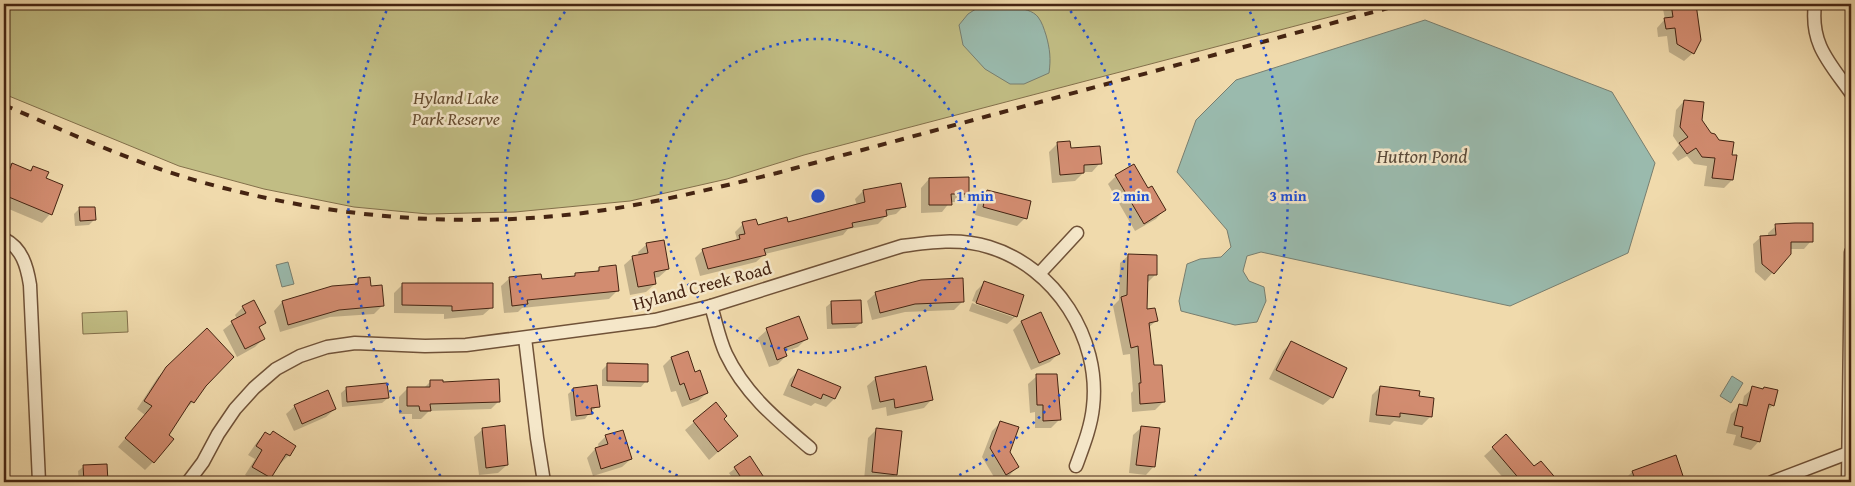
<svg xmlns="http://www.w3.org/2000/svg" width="1855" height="486" font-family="'Gentium Book Plus',serif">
<rect width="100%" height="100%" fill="#f0daac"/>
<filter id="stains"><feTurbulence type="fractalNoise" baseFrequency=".004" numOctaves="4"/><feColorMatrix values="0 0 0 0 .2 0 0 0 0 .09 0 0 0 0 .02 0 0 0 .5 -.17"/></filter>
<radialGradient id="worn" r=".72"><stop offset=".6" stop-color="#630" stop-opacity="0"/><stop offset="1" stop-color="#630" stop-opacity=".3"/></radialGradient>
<g fill="#c1bd84" stroke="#83704b">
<polygon points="4,4 1379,4 804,155 727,179 630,201 515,212 428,214 354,207 264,189 179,166 4,94"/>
<polygon points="127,311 128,332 83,334 82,313"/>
</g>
<g fill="#9abaad" stroke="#787e6f">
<path d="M 982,5 C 996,6 1029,5 1038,17 C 1042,22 1044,29 1046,35 C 1050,49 1051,59 1049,73 L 1024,84 L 1010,84 L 985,69 L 963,45 L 959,25 L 968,14 Z"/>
<polygon points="1425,20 1612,92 1655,163 1628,253 1510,306 1261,252 1247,256 1243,271 1249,281 1264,287 1266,301 1257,322 1235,325 1181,311 1179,301 1187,264 1200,259 1221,257 1231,247 1227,230 1177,172 1196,120 1236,80"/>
<polygon points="288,262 294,284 282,287 276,265"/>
<polygon points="1732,376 1743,383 1731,403 1720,396"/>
</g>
<g fill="#0003">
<polygon points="1662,4 1695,4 1700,40 1693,53 1684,61 1669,52 1667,36 1658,37 1657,28 1665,19"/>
<polygon points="1684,101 1710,134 1731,156 1732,180 1724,188 1704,186 1707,166 1694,164 1687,156 1678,161 1672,153 1679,145 1673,136 1676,110"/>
<polygon points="1058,143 1100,163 1092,172 1084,172 1075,181 1052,183 1049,152"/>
<polygon points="4,161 29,171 33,167 45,179 62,186 50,214 42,223 4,207"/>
<polygon points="1116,176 1148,190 1164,210 1156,219 1135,231 1108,184"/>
<polygon points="929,179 968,194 960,202 950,202 942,212 921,213 921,188"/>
<polygon points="863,191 904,206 896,214 886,216 878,224 848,229 843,235 765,254 756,262 700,276 695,258 703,250 734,242 737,239 735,232 743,224 757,227 787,224 857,206 855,199"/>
<polygon points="987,192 1025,218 1017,226 975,215 979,200"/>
<polygon points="80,208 94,220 89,225 75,226 74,214"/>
<polygon points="1776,226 1811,241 1804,249 1790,249 1790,253 1765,281 1755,272 1753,244 1761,237 1768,237 1768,233"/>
<polygon points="647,244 668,269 659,277 654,278 655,284 646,292 630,295 624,265 633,257 639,256 638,252"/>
<polygon points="1129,255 1155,275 1146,284 1146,311 1156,321 1148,328 1153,367 1164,401 1155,410 1132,412 1131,393 1133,391 1130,354 1123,355 1113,306 1119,300 1120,263"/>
<polygon points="599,268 617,291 609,299 522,308 518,312 504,313 501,286 510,278 540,281 572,278 575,275 595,273"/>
<polygon points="359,280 370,287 382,306 374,314 330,317 280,332 274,311 282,302 333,287 353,286"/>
<polygon points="984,283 1016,316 1007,324 969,311 972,303 1013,317 1013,314 972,301 976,291"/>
<polygon points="403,284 492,307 483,315 444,319 444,314 394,313 394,293"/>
<polygon points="876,293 963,301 954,310 905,312 872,320 867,301"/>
<polygon points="832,302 861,323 855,328 827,329 826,307"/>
<polygon points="243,307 264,323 258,329 263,339 255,347 237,357 223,330 237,319 235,315"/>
<polygon points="1040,314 1058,354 1050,362 1031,370 1013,330 1021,322"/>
<polygon points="767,330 806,339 798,347 784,352 786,356 778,364 769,367 758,338"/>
<polygon points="1291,343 1332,397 1323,405 1269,379 1283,351"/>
<polygon points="687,353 694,373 707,393 698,401 682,407 676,391 671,392 663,366 671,358"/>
<polygon points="608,364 646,381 641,387 602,386 602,370"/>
<polygon points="167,368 205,385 193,402 184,410 153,462 145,470 118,447 145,415 137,409 158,377"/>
<polygon points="798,371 839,387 834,399 826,407 815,403 811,406 783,395 790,379"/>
<polygon points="1037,376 1059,420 1051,428 1035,428 1035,412 1030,413 1028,384"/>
<polygon points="876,378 932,399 924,408 887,416 886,407 872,410 867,386"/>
<polygon points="431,381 442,384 499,401 491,409 429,411 421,419 412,419 412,414 399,414 399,397 407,389 423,389"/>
<polygon points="1380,387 1418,398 1431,416 1422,425 1394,421 1390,425 1369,422 1372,395"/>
<polygon points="347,388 388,398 382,403 342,407 341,393"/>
<polygon points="1753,388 1762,390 1773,405 1766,412 1759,441 1751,450 1733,445 1736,435 1726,433 1731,414 1740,405 1742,406 1744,396"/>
<polygon points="574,389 598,406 590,412 585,419 571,421 568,394"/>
<polygon points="715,404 723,419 736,436 709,460 685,430"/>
<polygon points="295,406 335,409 326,417 294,431 286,414"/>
<polygon points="1001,422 1009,453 1017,467 1009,476 997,482 982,457 992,431"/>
<polygon points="1142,427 1154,466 1146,475 1129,473 1133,435"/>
<polygon points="483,429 507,465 498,473 479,475 474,437"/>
<polygon points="877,429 896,474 888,482 864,480 868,438"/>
<polygon points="265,433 289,455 281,463 279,462 265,482 256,482 245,475 255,459 248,455 257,442"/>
<polygon points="606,436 631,459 622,467 593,476 587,458 595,449 599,448 598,444"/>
<polygon points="1506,436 1534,468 1555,479 1552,482 1507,482 1484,456"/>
<polygon points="749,458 765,481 735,482 729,473"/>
<polygon points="84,466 106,482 79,482 78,471"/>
<polygon points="1632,472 1683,480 1681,482 1625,482 1624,480"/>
<polygon points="364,476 365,482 326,482 330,479"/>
<polygon points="614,481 630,482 612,482"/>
</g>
<g fill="#d28c70" stroke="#452412">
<polygon points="1671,4 1696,4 1701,40 1694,54 1677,44 1675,28 1666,29 1664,18 1673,17"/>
<polygon points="1684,100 1704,102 1702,120 1711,133 1715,134 1719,140 1734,142 1732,155 1737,155 1733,180 1712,178 1715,158 1702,157 1696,148 1687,154 1679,143 1688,137 1680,127"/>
<polygon points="1070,141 1071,148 1100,146 1102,164 1084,165 1084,173 1060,175 1057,142"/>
<polygon points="12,163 31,171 33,166 49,172 46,178 63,185 52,215 4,195 4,186"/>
<polygon points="1134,164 1148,188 1152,186 1166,210 1144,224 1115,175"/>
<polygon points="969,177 969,194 951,194 952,205 929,205 929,178"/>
<polygon points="901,183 906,207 886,210 887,216 852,223 853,227 764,249 766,255 708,269 702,249 740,239 739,235 745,234 742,222 756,219 758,225 787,217 788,222 865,202 863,190"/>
<polygon points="987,190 1031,201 1027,219 983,207"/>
<polygon points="79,207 95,207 96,220 80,221"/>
<polygon points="1795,223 1813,223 1813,242 1791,242 1791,254 1774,274 1762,264 1760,236 1776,235 1775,224"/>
<polygon points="664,240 669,269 654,272 656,284 638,287 632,256 648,253 646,243"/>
<polygon points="1128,254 1157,255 1157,275 1148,275 1147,309 1155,308 1158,321 1149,323 1154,365 1162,365 1165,402 1140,404 1139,383 1141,383 1138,346 1131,348 1121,297 1127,295"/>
<polygon points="616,265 619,291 527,300 528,304 512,306 509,277 541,274 542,279 575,276 575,273 599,271 599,267"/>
<polygon points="370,277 371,286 382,285 384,306 339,310 288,325 282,301 332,286 358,284 358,278"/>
<polygon points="963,278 964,302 915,304 880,313 875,292 921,280"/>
<polygon points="984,281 1024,295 1017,317 976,303"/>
<polygon points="402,283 493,283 493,308 452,311 452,306 402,305"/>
<polygon points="254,300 266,323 259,327 265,339 245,349 231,321 246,313 242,306"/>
<polygon points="861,300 862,323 832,324 831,301"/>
<polygon points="1041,312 1060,354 1039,363 1021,321"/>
<polygon points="799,316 808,339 784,348 787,356 777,360 766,328"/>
<polygon points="207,328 234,357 206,386 194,403 191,401 169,435 174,439 154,463 125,438 152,406 144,401 166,367"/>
<polygon points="1291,341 1347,368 1333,398 1276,370"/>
<polygon points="688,351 695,372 700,370 708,393 690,400 684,383 680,385 671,357"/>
<polygon points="607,363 648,364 648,382 607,381"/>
<polygon points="926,366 933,400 895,408 894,399 880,402 875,377"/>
<polygon points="798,369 841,387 835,399 823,394 821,399 791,386"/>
<polygon points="1036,374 1057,374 1061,420 1043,421 1043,405 1037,405"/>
<polygon points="499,379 500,402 430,404 431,411 420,411 419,406 407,406 407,387 430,387 430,380 443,380 443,382"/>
<polygon points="387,383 389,398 347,402 346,387"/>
<polygon points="597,385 600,407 591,408 592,414 576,416 573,388"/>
<polygon points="1380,386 1420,391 1419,396 1434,398 1432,417 1400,413 1400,417 1376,415"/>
<polygon points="1752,386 1763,389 1764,387 1778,390 1774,406 1769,404 1760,442 1741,437 1743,427 1734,425 1739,404 1747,406"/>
<polygon points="328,390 336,409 302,424 294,405"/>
<polygon points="716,402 727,416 724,419 738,436 718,452 693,421"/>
<polygon points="1000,421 1019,427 1010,452 1019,467 1006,475 990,448"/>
<polygon points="505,425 508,465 486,468 482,428"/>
<polygon points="1141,426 1160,428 1155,467 1136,465"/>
<polygon points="876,428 902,431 897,475 872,472"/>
<polygon points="623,430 632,459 601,469 595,448 608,444 605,435"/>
<polygon points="273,431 296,446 290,456 286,454 271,478 252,467 262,450 256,446 265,432 270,435"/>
<polygon points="1506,434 1534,466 1541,461 1559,482 1522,482 1492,447"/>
<polygon points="1676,455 1685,482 1636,482 1632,471"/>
<polygon points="750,456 767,482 744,482 734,467"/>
<polygon points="107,464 108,482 84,482 83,465"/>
</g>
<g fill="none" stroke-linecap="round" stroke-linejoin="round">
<g stroke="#705238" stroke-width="15">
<g id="street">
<path d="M 1815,4 C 1810,44 1829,62 1851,93"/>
<path d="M 4,239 C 22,248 27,266 30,285 L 39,482"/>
<polyline points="1039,274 1077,233"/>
<path d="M 711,306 C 716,322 719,339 726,354 C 745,394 777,420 810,448"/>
<polyline points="525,338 537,438 544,482"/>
<path d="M 188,482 L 203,462 L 218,434 L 235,409 L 254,388 L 276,369 L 300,356 L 327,347 L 355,343 L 425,346 L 466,345 L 655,320 L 711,306 L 902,246 C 931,242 960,238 989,247 C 1055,267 1101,338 1093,407 C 1091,427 1083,447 1076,466"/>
<polyline points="1772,482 1848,453"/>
<polyline points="1848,482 1851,252"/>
</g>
</g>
<use href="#street" stroke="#f5e7c9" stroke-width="12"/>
<path stroke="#452412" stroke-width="4" stroke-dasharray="9 9" stroke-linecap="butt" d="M 4,105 C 70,133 135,164 205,183 C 335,219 471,230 605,210 C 663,201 720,187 777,173 L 1403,4"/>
</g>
<g fill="none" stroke="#1d4ed8" stroke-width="2.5" stroke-dasharray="2.5 5">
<circle cx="818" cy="196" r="157"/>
<path d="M691 482A313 313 0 0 1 570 5M1066 5A313 313 0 0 1 945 482"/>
<path d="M445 482A470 470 0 0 1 389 5M1247 5A470 470 0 0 1 1191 482"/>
</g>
<g text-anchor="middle" stroke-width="5" stroke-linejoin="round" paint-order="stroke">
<g font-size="18" font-style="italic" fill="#644a2e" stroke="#f5e7c9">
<text x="456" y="104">Hyland Lake<tspan x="456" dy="21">Park Reserve</tspan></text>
</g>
<g font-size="18" fill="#452412" stroke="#f5e7c9">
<text transform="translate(702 286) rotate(-15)" y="6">Hyland Creek Road</text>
</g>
<g font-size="19" font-style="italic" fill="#5a4a39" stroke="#f5e7c9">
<text x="1422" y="163">Hutton Pond</text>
</g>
</g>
<circle cx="818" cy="196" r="8" fill="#1d4ed8" stroke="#f5e7c9" stroke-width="2.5"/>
<g font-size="15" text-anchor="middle" font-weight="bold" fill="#1d4ed8" stroke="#f5e7c9" stroke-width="5" stroke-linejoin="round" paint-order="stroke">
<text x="975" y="201">1 min</text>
<text x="1131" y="201">2 min</text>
<text x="1288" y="201">3 min</text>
</g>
<rect width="1855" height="486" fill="none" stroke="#f0daac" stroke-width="20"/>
<rect x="5" y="5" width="1845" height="476" fill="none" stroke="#452412" stroke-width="2.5"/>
<rect x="10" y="10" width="1835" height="466" fill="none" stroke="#452412"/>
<rect width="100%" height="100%" filter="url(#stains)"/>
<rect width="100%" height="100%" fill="url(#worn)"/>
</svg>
